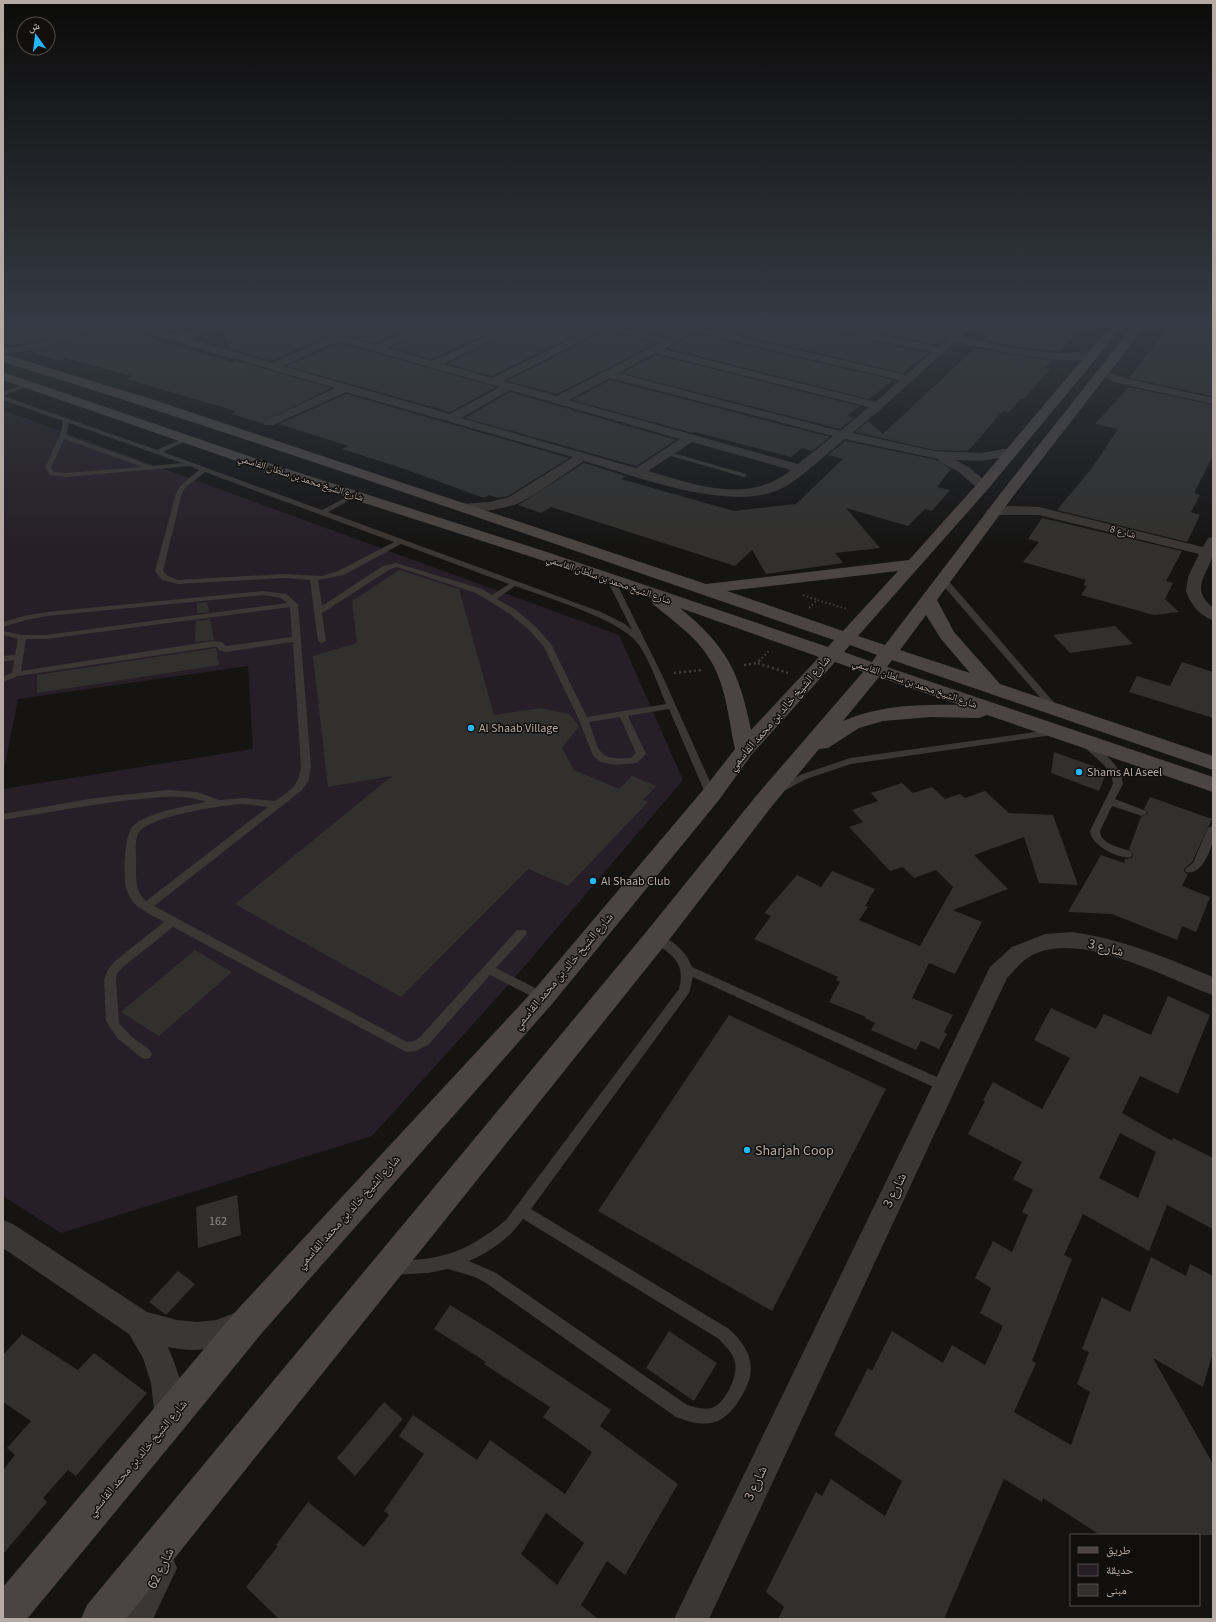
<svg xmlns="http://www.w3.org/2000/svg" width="1216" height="1622" font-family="'Source Sans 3','Noto Naskh Arabic',sans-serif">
<rect width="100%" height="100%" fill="#151413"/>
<polygon fill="#261f28" points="3,410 619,635 683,780 511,982 372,1136 61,1233 3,1196 3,789 253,749 248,666 18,699 3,774"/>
<g fill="#31302e" fill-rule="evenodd">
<polygon points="29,321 99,321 34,343 11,345 3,343 3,330"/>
<polygon points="133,321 189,321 190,324 168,331"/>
<polygon points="233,321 272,321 275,324 324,338 272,361 230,349 222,327"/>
<polygon points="295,321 339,321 321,328"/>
<polygon points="359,321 426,321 375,343 335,333"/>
<polygon points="445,321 516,321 432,359 390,348"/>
<polygon points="534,321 577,321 591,327 492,376 447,364"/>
<polygon points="603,321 698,321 668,337"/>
<polygon points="710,321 796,321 802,325 928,353 903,373 707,327"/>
<polygon points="825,321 937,321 940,324 956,328 938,345"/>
<polygon points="978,321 1088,321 1060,351 1024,348 983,340 986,338 975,325"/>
<polygon points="1174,321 1213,321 1213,396 1129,378"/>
<polygon points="115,326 153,337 148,338 235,363 234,360 331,388 261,423 231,414 236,411 126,379 132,376 65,358 59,361 31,352"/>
<polygon points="605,331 656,343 557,394 507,381"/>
<polygon points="695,334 894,380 869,399 667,348"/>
<polygon points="339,343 496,387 450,412 286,366"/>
<polygon points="975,348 1052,361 1045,368 1050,369 1024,399 1021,399 1009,412 1003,411 968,451 934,450 855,432 868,421 883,434"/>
<polygon points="655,355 860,406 847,416 854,418 840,429 622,373"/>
<polygon points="610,380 830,437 812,451 802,448 791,457 695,432 693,433 572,400"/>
<polygon points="1129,387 1213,405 1213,456 1194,493 1200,495 1191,512 1200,515 1187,542 1057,510 1092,468 1118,429 1095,424"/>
<polygon points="510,392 676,440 636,466 465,418"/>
<polygon points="346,394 569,458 508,496 498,498 489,495 484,498 399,467 342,449 348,446 279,424"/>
<polygon points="845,441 937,460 951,469 937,487 950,490 932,511 925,509 908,526 846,508 880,548 835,553 843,563 766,574 752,550 735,566 551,507 541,513 518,505 584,463 626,476 621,479 734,511 796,504 843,459 828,455"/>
<polygon points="1042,518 1182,551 1166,581 1173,583 1165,599 1179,612 1154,615 1081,595 1087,586 1083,585 1086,580 1023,562 1039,542 1028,539"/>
<polygon points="399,570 459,589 494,715 541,708 569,714 579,726 562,748 574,770 619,789 632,776 656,786 643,800 648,802 568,886 528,869 401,997 235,904 392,776 328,787 313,656 357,643 352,601"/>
<polygon points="207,602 209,612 197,613 197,603"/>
<polygon points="210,619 214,640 195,642 196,621"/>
<polygon points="1115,626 1133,644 1070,653 1053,635"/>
<polygon points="216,648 219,665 37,693 37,675"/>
<polygon points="1182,662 1213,672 1213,718 1129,692 1137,676 1170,686"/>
<polygon points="1054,752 1107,771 1099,791 1051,773"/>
<polygon points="902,783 913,793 932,787 945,799 960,794 965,798 985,791 1009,813 1053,815 1078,885 1039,883 1024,837 974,855 1008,889 953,910 982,922 955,974 929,963 912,998 953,1015 944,1032 947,1034 939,1049 921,1041 916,1050 871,1030 875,1023 865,1018 866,1017 829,1002 840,982 836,980 838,977 754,939 771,916 764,913 797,875 821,887 832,871 875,889 865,906 868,907 859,920 920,946 953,887 936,870 914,878 903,867 890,871 849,827 863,822 852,810 878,801 871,793"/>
<polygon points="1150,797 1212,819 1192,862 1184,869 1185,873 1188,874 1182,886 1210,897 1196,932 1182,926 1177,940 1112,914 1068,912 1101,855 1124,863 1125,859 1132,858 1133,854 1129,849 1141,817 1148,813 1144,809"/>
<polygon points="195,950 232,972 159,1036 121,1012"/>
<path d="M 1168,996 L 1210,1015 L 1178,1094 L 1140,1076 L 1122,1113 L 1172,1141 L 1173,1138 L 1213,1158 L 1213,1229 L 1167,1205 L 1149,1251 L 1083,1214 L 1064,1255 L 1072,1259 L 1032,1361 L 1036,1363 L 1014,1412 L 1071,1445 L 1090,1392 L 1077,1384 L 1089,1352 L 1082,1349 L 1102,1297 L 1130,1312 L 1151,1257 L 1186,1276 L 1190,1264 L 1213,1276 L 1213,1352 L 1203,1387 L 1153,1358 L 1213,1464 L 1213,1535 L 1100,1535 L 1043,1498 L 1042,1502 L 1004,1479 L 944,1619 L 778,1619 L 784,1607 L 766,1592 L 816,1492 L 822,1496 L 831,1479 L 885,1516 L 902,1481 L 834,1435 L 868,1368 L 872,1371 L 892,1331 L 943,1363 L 952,1345 L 985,1365 L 1003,1326 L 980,1313 L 991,1288 L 975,1278 L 993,1241 L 1012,1252 L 1028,1215 L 1022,1212 L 1033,1190 L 1013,1179 L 1022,1162 L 968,1134 L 985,1101 L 983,1100 L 993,1082 L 1042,1109 L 1070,1058 L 1034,1040 L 1051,1008 L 1096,1029 L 1104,1014 L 1151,1035 ZM 1120,1133 L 1156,1152 L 1138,1198 L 1099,1178 Z"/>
<polygon points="729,1015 886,1089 772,1311 598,1211"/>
<polygon points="237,1195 241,1235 198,1248 196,1207"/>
<polygon points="178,1271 195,1284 166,1315 149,1302"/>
<path d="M 450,1305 L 494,1332 L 611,1410 L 600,1426 L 678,1484 L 625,1575 L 607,1561 L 581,1605 L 598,1619 L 279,1619 L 246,1587 L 278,1546 L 276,1545 L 308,1502 L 364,1547 L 389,1515 L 384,1511 L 424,1454 L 399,1436 L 413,1415 L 477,1460 L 490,1440 L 565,1494 L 592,1452 L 543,1417 L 550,1407 L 484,1364 L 486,1362 L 434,1329 ZM 546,1513 L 584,1543 L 557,1585 L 521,1554 Z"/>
<polygon points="669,1331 717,1363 694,1401 646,1368"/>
<polygon points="22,1334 78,1370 94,1353 147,1393 76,1476 68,1470 43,1498 47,1502 3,1554 3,1470 15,1455 7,1448 31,1421 3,1402 3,1355"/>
<polygon points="384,1402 403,1419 355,1476 337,1458"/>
</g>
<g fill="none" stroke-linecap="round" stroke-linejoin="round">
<g stroke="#413d3a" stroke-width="2" stroke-dasharray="1.5 2.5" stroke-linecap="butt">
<polyline points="803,595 817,600"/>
<polyline points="809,608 817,600 847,609"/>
<polyline points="759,661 769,651"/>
</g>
<g stroke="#413d3a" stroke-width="2.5" stroke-dasharray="2 3" stroke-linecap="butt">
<polyline points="760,660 757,663 788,673"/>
<polyline points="744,665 757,663"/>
<polyline points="674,673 703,670"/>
</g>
<g fill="#3a3734" fill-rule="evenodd">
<polygon points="25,384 30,385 3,396 3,392"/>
<path d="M 3,396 L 157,450 L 184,438 L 188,438 L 188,440 L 163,452 L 322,510 L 353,494 L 357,494 L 357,496 L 328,512 L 601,612 L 625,624 L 632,630 L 607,580 L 608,578 L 614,578 L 662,675 L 716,795 L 711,798 L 706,795 L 669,709 L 628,716 L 646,754 L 637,763 L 615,765 L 601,762 L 593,756 L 579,720 L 544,647 L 529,630 L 510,614 L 476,593 L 403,569 L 396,567 L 389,570 L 322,613 L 326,641 L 322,643 L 318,641 L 310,580 L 283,578 L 178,584 L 162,580 L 155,571 L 176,493 L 180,486 L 199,470 L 190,466 L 66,477 L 50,475 L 45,468 L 61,432 L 63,421 L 3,400 ZM 69,423 L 182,463 L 152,466 L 66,435 ZM 64,439 L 142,467 L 66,473 L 54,472 L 51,468 ZM 205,472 L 394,542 L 338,571 L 322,576 L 283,574 L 178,580 L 168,576 L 163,571 L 182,493 L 185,488 ZM 401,544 L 509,584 L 492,595 L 482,589 L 396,563 L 383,566 L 322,606 L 318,580 L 344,575 ZM 515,586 C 545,597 623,620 639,645 C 651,663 658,685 666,704 L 587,717 L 551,644 L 535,626 L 516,610 L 497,599 ZM 620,717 L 636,753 L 631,758 C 596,760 600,752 589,722 Z"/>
<polygon points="666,451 746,474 747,475 744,477 664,454 663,453"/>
<polygon points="940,578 946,578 1057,706 1058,708 1057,710 1051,710 940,582"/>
<path d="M 263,591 L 286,594 L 298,604 L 311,767 L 308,782 L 301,791 L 154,906 L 407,1042 L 414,1041 L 420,1037 L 517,930 L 525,930 L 527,933 L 525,936 L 496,968 L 547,994 L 549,997 L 547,1000 L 543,1002 L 539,1000 L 490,975 L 428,1045 L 416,1051 L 406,1052 L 173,927 L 123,967 L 117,974 L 116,980 L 119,1023 L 131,1036 L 150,1050 L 152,1054 L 150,1058 L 146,1059 L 142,1058 L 118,1039 L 109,1026 L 106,1020 L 104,980 L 108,969 L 115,961 L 164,922 C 154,916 141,911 133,902 C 130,898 128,893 126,888 C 123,876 124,835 133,826 C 148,812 186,806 206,802 C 182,793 156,798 130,800 C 88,805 45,813 3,820 L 3,814 L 95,798 L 168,790 L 197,792 L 219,800 L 243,798 L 275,801 C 292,789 297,788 301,767 L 293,642 L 226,652 L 219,650 L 217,647 L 213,647 L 18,676 L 3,682 L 3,676 L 12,673 L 14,660 L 3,662 L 3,656 L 15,655 L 18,639 L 3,635 L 3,631 L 22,635 L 46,635 L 287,603 L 281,598 L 263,595 L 47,616 L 26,620 L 3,627 L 3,622 L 24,616 L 47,612 ZM 290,607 L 292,637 L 226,646 L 222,642 L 213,641 L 21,671 L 26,639 L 46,639 ZM 243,804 L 268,807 L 146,901 C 135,891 136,878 136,864 C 137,855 133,839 140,831 C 153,816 222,805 243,804 Z"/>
<polygon points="1057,729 1062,732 1060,734 851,764 806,779 782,792 776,792 774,790 800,775 850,758"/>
<path d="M 1085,739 L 1088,740 C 1102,752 1121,764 1123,784 L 1115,799 L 1146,811 L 1147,813 L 1142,816 L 1112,806 L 1100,831 C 1100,844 1121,848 1131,851 L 1132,854 L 1131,857 C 1119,860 1090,844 1090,831 L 1113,784 C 1111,764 1091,757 1080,742 Z"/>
<path d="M 1213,825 C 1213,830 1214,836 1213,841 C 1210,852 1201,876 1186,872 L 1185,869 L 1193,863 L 1208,828 Z"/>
<path d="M 656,934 C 671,938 687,952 692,967 L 948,1082 L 950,1086 L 948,1090 L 944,1091 L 940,1090 L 693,977 L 689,993 L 531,1209 L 729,1329 C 752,1350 758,1370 741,1397 C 724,1426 707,1429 676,1417 L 486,1283 L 475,1277 L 448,1269 L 428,1273 L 393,1275 L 388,1273 L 386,1268 L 388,1263 L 393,1261 C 443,1260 467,1252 506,1220 L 679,989 C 686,962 672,955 652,941 L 650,938 L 652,935 ZM 523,1219 L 719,1339 C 724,1345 731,1351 734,1359 C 740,1373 727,1400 714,1407 C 706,1411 694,1407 687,1405 L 496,1273 L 469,1261 C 490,1252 510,1238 523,1219 Z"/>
</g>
<g fill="#3a3734" fill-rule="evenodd">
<path d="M 104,321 L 127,321 L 180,336 L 218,321 L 232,321 L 191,339 L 272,363 L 328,338 L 275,323 L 273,321 L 289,321 L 321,330 L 344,321 L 358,321 L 331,333 L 375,345 L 430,321 L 444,321 L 386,348 L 432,361 L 520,321 L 533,321 L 443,364 L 492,378 L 595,327 L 578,321 L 596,321 L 668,339 L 701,321 L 709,321 L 708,325 L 703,328 L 906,375 L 932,352 L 802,324 L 797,321 L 817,321 L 938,347 L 959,327 L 940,323 L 938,321 L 964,323 L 977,321 L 961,337 C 994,343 1028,354 1062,353 C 1070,353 1094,349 1098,354 C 1083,372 978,346 955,342 L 882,408 L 852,433 L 934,451 L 981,453 L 1011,448 L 1015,449 L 1017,452 L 1015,455 L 1011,456 L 981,461 L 955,460 L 967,466 L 988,483 L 989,486 L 988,489 L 978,489 L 959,472 L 940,462 L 938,459 L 845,439 C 826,454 808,472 788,485 C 739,517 636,476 584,461 C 565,473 539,493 519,503 C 505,509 474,514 458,510 L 456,507 L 458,504 L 490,502 L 509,497 L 573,457 L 346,392 L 273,425 L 265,425 L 263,423 L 265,421 L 335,388 L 115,324 L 39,349 L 3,354 L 3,348 L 34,344 ZM 605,329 L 660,343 L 557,396 L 503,381 ZM 695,332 L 900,380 L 876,402 L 663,349 ZM 339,341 L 500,387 L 450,414 L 282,366 ZM 655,353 L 869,407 L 840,431 L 618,373 ZM 610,378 L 833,436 L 798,464 L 568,400 ZM 510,390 L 680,439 L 636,468 L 461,418 ZM 692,442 L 791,470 C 748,505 696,485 648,471 Z"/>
<polygon points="1102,369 1120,377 1213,398 1213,404 1113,382 1098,374 1097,372"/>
<path d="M 1010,506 L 1039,507 L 1203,547 L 1208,538 L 1213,537 C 1213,542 1214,550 1213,555 C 1206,577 1190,589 1213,608 L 1213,620 C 1200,616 1190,604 1186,591 L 1188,577 L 1199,554 L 1039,515 L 988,515 L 986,512 L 988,509 Z"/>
<path d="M 1072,932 C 1122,939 1167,958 1213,977 L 1213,995 C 1166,979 1074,925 1026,959 C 1019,964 1013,972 1007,978 L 709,1619 L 674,1619 L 990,967 L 1012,947 L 1045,934 Z"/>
<path d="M 3,1220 L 13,1224 L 147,1312 L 177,1320 L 197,1322 L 216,1320 L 240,1311 L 250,1315 L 254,1325 L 250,1335 C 220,1348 201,1354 168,1347 C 178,1371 191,1404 181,1429 L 170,1433 L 159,1429 L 155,1418 L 151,1383 L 143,1358 L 129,1334 L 3,1248 Z"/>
<polygon points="160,1551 172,1556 177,1568 153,1619 118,1619 148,1556"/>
</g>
<path fill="#4a4542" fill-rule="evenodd" d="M 1115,321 L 1127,321 L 988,489 L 858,636 L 885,645 L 1004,489 L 1137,321 L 1149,321 L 1014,495 L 937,600 L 954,632 L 1000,684 L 1213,756 L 1213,770 L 892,660 L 887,667 L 1213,777 L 1213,792 L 987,715 L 979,718 L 931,717 L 883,721 L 859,728 L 828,748 L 819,749 L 772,806 L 665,945 L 126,1619 L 81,1619 L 87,1605 L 647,931 L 756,796 L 863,672 L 835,662 L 752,754 L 719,800 L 552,1004 L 261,1334 L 182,1431 L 27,1619 L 3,1619 L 3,1587 L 237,1310 L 534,990 L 703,790 L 735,749 C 728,717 726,682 707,655 C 694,635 672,620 654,605 L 651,601 L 653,599 L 535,558 L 265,471 L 3,380 L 3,372 L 275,465 L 547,552 L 828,647 L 834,640 C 558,545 282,448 3,362 L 3,354 L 148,398 L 706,584 L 909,560 L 978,483 ZM 898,571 L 843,631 L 727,591 ZM 680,608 L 819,657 L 751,730 C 739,671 727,647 680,608 ZM 926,615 L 941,639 L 970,673 L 900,650 ZM 850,645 L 877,655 L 872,662 L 844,652 ZM 879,677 L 960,705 C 921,704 880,705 843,721 Z"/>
</g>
<linearGradient id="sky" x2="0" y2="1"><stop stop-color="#0c0b0a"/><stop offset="0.59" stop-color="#353a44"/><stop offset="1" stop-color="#353a44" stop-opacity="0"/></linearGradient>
<rect width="1216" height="548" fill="url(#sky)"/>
<g fill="#23b7fd" stroke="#100f0e" stroke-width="1.5">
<circle cx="471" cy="728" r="4"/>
<circle cx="1079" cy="772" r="4"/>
<circle cx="593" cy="881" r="4"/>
<circle cx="747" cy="1150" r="4"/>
</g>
<g text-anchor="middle" stroke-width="3" stroke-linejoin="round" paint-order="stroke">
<g font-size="10" fill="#b6aaa4" stroke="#100f0e">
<text transform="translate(301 477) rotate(18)" y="4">شارع الشيخ محمد بن سلطان القاسمي</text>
<text transform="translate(1123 531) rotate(14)" y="4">شارع 8</text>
<text transform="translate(609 579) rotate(19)" y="4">شارع الشيخ محمد بن سلطان القاسمي</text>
<text transform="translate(915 683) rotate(19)" y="4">شارع الشيخ محمد بن سلطان القاسمي</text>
</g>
<g font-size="12" fill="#b6aaa4" stroke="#100f0e">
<text transform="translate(779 713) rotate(-49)" y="4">شارع الشيخ خالد بن محمد القاسمي</text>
<text transform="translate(563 971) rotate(-50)" y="4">شارع الشيخ خالد بن محمد القاسمي</text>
<text transform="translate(348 1212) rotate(-48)" y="4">شارع الشيخ خالد بن محمد القاسمي</text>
<text transform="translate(137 1458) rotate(-50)" y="4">شارع الشيخ خالد بن محمد القاسمي</text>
</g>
<g font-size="12" fill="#b6aaa4" stroke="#100f0e" text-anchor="start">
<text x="479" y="732">Al Shaab Village</text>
<text x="1087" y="776">Shams Al Aseel</text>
<text x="601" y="885">Al Shaab Club</text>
</g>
<g font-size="12" fill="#958c86">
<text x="218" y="1225">162</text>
</g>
<g font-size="14" fill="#b6aaa4" stroke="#100f0e">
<text transform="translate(1106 947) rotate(14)" y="5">شارع 3</text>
<text transform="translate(894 1190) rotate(-64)" y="5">شارع 3</text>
<text transform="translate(755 1483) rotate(-65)" y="5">شارع 3</text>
<text transform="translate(160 1568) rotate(-64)" y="5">شارع 62</text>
</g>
<g font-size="14" fill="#b6aaa4" stroke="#100f0e" text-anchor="start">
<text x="755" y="1155">Sharjah Coop</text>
</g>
</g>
<rect width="1216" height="1622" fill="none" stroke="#b6aaa4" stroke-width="8"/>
<rect x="1070" y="1534" width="130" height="72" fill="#100f0e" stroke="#524d4a"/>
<rect x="1078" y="1547" width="20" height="6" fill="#4a4542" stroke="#524d4a"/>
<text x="1106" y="1554" font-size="12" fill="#b6aaa4">طريق</text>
<rect x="1078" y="1564" width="20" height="12" fill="#261f28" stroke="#524d4a"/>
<text x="1106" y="1574" font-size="12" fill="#b6aaa4">حديقة</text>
<rect x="1078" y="1584" width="20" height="12" fill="#31302e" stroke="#524d4a"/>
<text x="1106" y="1594" font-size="12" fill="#b6aaa4">مبنى</text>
<g transform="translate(36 36) rotate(346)"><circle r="19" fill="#100f0e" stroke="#524d4a"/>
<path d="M0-3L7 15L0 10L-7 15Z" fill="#23b7fd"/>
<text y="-6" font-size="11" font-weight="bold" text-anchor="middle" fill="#b6aaa4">ش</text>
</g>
</svg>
